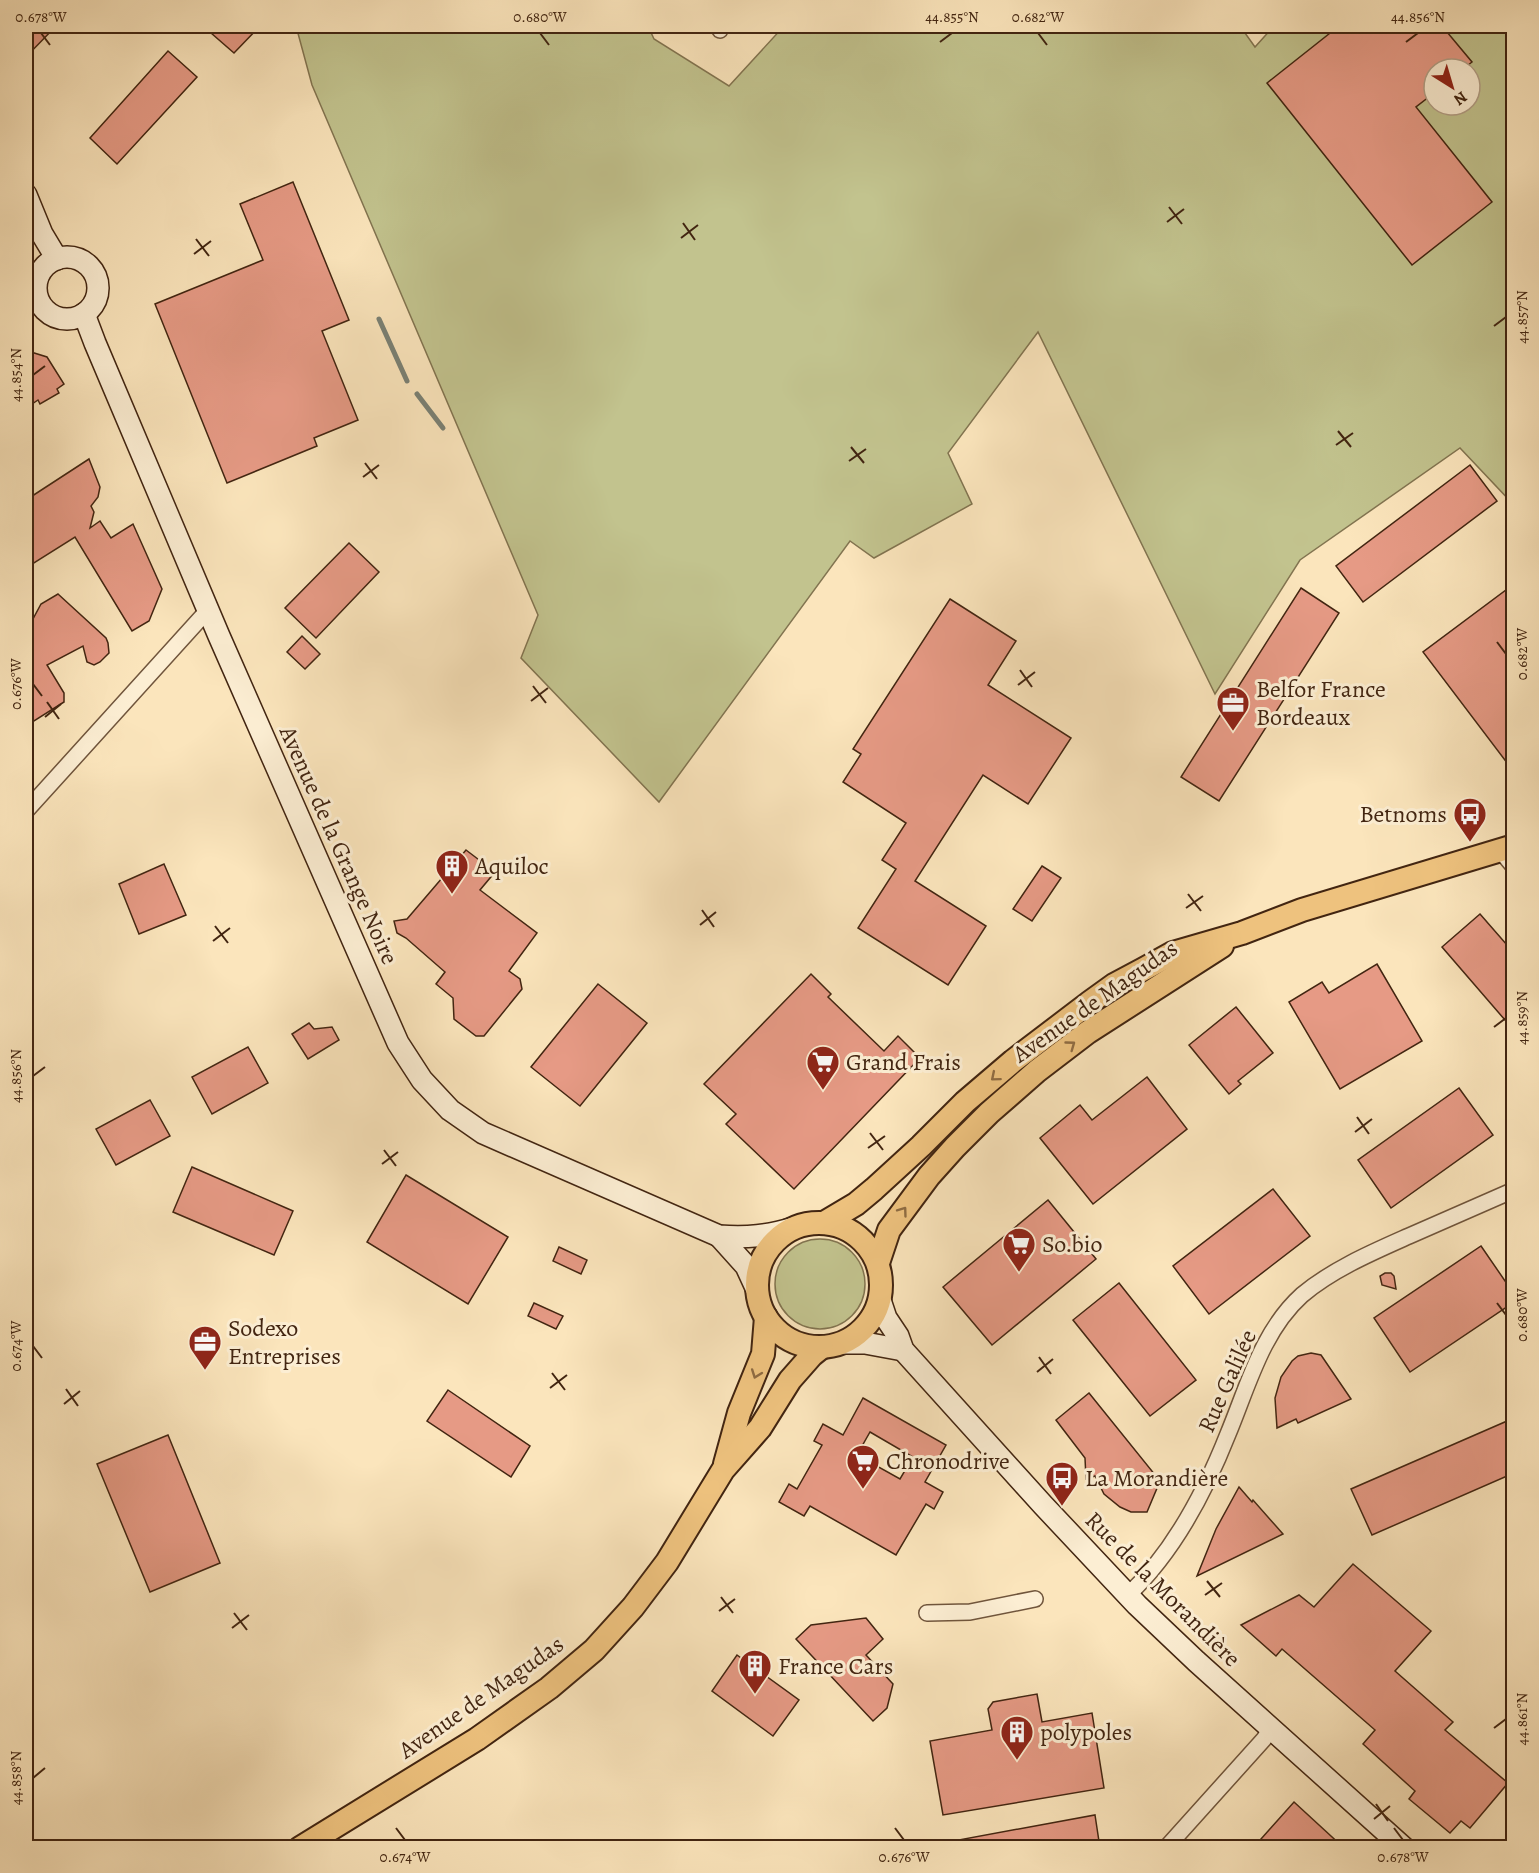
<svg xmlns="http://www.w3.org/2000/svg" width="1539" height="1873" font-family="Alegreya,serif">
<rect width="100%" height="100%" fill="#fbe5bc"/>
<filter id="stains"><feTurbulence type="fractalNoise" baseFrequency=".00333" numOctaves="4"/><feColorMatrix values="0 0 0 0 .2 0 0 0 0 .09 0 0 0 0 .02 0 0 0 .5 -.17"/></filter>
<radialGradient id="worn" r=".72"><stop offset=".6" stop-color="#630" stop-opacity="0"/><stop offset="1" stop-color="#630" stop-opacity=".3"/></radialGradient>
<g fill="#c2c38e" stroke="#827450" stroke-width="1.5" fill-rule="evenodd">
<path d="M 296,26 L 648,26 L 654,39 L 729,86 L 784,26 L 1240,26 L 1255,47 L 1274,26 L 1513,26 L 1513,504 L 1460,448 L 1300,560 L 1215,694 L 1038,332 L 948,453 L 972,504 L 874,558 L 850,541 L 659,802 L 521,658 L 538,615 L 312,85 ZM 1434,69 L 1470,69 L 1470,105 L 1434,105 Z"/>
<circle cx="820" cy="1284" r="45"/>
</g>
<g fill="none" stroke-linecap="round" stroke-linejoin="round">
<g stroke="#7a8175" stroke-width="5">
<polyline points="379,319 407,381"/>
<polyline points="417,394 443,428"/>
</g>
</g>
<g fill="#e69a85" stroke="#422511" stroke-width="1.5" fill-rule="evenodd">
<polygon points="26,26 56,26 26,57"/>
<polygon points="203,26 260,26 234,53"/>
<polygon points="1339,26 1442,26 1472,62 1463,69 1434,69 1434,93 1416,107 1492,202 1412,265 1267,83"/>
<polygon points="168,51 197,77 117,164 90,138"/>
<polygon points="293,182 349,320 322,331 358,420 314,438 317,446 227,483 155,304 263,260 240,204"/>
<polygon points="31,352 47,357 64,384 57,389 59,393 40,404 38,400 32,404 26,394 26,356"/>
<polygon points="89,459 100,487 98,497 91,506 94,512 90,528 100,521 111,538 133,524 162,589 149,621 132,631 75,537 26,568 26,500"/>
<polygon points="1470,465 1497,501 1363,602 1336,566"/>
<polygon points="349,543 379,572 316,638 285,608"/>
<polygon points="1514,584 1514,772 1423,652"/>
<polygon points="1301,588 1339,613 1219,801 1181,777"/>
<polygon points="58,594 106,638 108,643 109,653 100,662 94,665 87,662 83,646 47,665 64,693 64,702 34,721 26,718 26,632 41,604"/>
<polygon points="950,599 1016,641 988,685 1071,738 1028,804 983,775 915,881 986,926 948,985 858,928 896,869 882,860 906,823 843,782 861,754 853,749"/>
<polygon points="302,636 320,654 305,669 287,652"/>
<polygon points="466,850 495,872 480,890 537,933 509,971 520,979 522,989 484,1036 476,1036 454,1019 453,998 436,984 445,972 406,938 397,933 394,921 407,919"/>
<polygon points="164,864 186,915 139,934 119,884"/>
<polygon points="1042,866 1061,878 1032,921 1013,909"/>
<polygon points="1480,914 1514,953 1514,1012 1505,1020 1442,947"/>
<polygon points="1377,964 1422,1041 1340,1089 1289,1002 1322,982 1329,993"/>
<polygon points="811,974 831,994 828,997 884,1051 898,1036 920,1058 794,1189 726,1124 736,1114 704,1084"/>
<polygon points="598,984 647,1023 580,1106 531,1067"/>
<polygon points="1236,1007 1273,1053 1238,1081 1241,1084 1229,1094 1189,1045"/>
<polygon points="309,1023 314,1029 332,1027 339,1040 308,1059 292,1034"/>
<polygon points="248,1047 268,1083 212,1114 192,1077"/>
<polygon points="1147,1077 1187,1129 1093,1204 1040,1138 1080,1105 1092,1120"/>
<polygon points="1459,1088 1493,1135 1391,1208 1358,1160"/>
<polygon points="150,1100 170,1136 116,1165 96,1129"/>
<polygon points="192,1167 293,1211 274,1255 173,1212"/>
<polygon points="406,1175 508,1237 468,1304 367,1242"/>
<polygon points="1273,1189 1310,1236 1209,1314 1173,1266"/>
<polygon points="1048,1200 1096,1259 992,1345 943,1287"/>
<polygon points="1481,1246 1514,1294 1514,1302 1410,1372 1374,1318"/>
<polygon points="559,1247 587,1260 581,1274 553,1261"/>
<polygon points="1385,1273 1391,1273 1394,1276 1396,1289 1382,1285 1380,1276"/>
<polygon points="1119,1283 1196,1380 1150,1416 1073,1320"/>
<polygon points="534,1303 563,1316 556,1329 528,1316"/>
<polygon points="1311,1353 1321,1355 1351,1399 1298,1423 1296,1419 1277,1428 1275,1398 1281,1377 1292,1361 1298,1356"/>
<polygon points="448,1390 530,1446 511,1477 427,1421"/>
<polygon points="1089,1393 1160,1481 1147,1512 1131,1512 1120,1507 1104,1494 1095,1476 1086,1479 1085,1458 1056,1420"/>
<path d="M 863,1398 L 946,1445 L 925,1482 L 943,1492 L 934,1509 L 926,1504 L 896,1555 L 810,1506 L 804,1516 L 779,1502 L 789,1484 L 797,1489 L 822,1445 L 814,1441 L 823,1424 L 843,1435 ZM 870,1432 L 913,1457 L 900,1479 L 857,1455 Z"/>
<polygon points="1514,1418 1514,1473 1372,1535 1351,1489"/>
<polygon points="168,1435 220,1563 150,1592 97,1464"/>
<polygon points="1239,1487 1252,1502 1253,1500 1283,1534 1197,1576 1216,1529"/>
<polygon points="1353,1564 1431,1631 1395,1671 1453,1722 1445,1730 1508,1783 1470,1828 1461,1821 1450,1833 1409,1799 1415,1791 1363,1744 1375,1730 1282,1649 1276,1656 1241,1625 1299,1595 1314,1607"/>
<polygon points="866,1618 883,1639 866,1655 893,1684 887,1708 873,1721 796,1639 811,1625"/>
<polygon points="737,1655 799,1700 773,1736 712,1691"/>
<polygon points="1037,1694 1042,1722 1092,1713 1104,1788 943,1815 930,1741 992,1730 988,1709 993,1702"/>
<polygon points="1294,1802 1344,1848 1253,1848"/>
<polygon points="1095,1815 1100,1848 954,1848 953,1841"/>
</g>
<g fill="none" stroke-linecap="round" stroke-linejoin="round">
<g stroke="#70553c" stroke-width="18">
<g id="street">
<polyline points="718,26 720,30"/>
<polyline points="26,811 208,610"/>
<polyline points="1500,850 1514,867"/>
<path d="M 1128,1595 C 1174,1552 1205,1492 1228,1434 C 1248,1386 1262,1331 1302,1295 C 1333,1269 1373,1252 1409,1236 C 1444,1221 1479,1205 1514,1190"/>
<polyline points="927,1613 970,1612 1035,1599"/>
<polyline points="1166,1848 1264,1739 1271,1728"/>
</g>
</g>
<g stroke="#422511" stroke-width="24">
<g id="secondary">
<polyline points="26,195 42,234 57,259"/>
<circle cx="67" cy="288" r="31"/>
<path d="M 84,314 L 95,343 L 219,636 L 398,1043 L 422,1080 L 450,1110 L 483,1133 L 719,1236 C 748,1238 767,1236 794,1228"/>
<polyline points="719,1236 746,1266 757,1290"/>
<polyline points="880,1300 886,1318 898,1336 903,1350 1043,1505 1137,1605 1196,1661 1404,1848"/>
<polyline points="842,1343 865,1343 903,1350"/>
</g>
</g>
<g stroke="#422511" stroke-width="26">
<g id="primary">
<polyline points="824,1223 856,1204 874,1189 921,1146 965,1102 1013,1061 1089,1003 1114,985 1144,969 1173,953 1242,933 1302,910 1514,846"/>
<circle cx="819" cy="1285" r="62"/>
<polyline points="878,1263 889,1230 929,1176 955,1147 989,1113 1037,1071 1088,1032 1222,946"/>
<polyline points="725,1464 739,1413 763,1354 766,1317"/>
<polyline points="300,1848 477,1739 549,1688 594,1650 633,1607 667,1562 723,1470 760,1428 790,1380 812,1355 822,1347"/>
</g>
</g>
<use href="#street" stroke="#fceed3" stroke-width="15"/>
<use href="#secondary" stroke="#fceed3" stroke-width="21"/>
<use href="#primary" stroke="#eec27e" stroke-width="22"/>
</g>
<defs><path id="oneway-chevron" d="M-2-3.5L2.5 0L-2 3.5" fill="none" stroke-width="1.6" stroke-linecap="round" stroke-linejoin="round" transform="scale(1.5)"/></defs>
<g stroke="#8f6c42">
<use href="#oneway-chevron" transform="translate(1071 1045) rotate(-36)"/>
<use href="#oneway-chevron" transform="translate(995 1077) rotate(140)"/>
<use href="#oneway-chevron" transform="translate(903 1211) rotate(-54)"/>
<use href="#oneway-chevron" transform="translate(756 1374) rotate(110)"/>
</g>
<path fill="none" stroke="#422511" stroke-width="2" d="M 41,33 L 50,45M 540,33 L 549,45M 1038,33 L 1047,45M 940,42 L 952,33M 1406,42 L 1418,33M 1169,207 L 1182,224M 1167,222 L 1184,209M 683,223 L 695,240M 681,238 L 698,225M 196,239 L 209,256M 194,254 L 211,241M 1494,326 L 1506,317M 33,375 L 45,366M 1338,431 L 1351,447M 1336,445 L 1353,433M 851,447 L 864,463M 849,461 L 866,449M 365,463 L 377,479M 363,477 L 379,465M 1497,642 L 1506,654M 1020,670 L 1032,687M 33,684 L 42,696M 1018,685 L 1035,672M 533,686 L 546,703M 531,701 L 548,688M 47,702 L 59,719M 45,717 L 61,704M 1188,894 L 1201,911M 1186,908 L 1203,896M 702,910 L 714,927M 700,925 L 716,912M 215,926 L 228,943M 213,941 L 230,928M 1494,1027 L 1506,1018M 33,1076 L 45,1067M 1357,1117 L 1369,1134M 1355,1132 L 1372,1119M 870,1133 L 883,1150M 868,1148 L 885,1136M 384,1150 L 396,1166M 382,1164 L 398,1152M 1497,1303 L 1506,1315M 33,1346 L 42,1358M 1039,1357 L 1051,1374M 1037,1372 L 1053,1359M 552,1373 L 565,1390M 550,1388 L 567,1375M 66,1389 L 78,1406M 64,1404 L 80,1391M 1207,1581 L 1220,1597M 1205,1595 L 1222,1583M 721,1597 L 733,1613M 719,1611 L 735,1599M 234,1613 L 247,1630M 232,1628 L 249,1615M 1494,1728 L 1506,1719M 33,1778 L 45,1768M 1376,1804 L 1388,1821M 1374,1819 L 1390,1806M 396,1828 L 405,1840M 895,1828 L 904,1840M 1394,1828 L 1403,1840"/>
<defs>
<g id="office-pin" transform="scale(1.725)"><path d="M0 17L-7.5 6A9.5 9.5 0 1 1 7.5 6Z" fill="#8f2418" stroke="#fceed3"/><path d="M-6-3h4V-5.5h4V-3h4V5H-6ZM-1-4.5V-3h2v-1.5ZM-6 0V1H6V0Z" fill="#fff"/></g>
<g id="bus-pin" transform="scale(1.725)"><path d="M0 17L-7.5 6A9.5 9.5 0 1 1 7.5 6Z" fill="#8f2418" stroke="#fceed3"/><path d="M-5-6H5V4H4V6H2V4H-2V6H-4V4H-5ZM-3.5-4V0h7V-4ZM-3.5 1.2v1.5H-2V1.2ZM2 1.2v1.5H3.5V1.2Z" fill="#fff"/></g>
<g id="building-pin" transform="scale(1.725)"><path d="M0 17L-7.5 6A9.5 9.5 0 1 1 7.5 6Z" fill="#8f2418" stroke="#fceed3"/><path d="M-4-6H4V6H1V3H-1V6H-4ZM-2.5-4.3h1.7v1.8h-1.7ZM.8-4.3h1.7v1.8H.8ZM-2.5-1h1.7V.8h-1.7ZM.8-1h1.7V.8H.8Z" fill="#fff"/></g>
<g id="supermarket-pin" transform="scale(1.725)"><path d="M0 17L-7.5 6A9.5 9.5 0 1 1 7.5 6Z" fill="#8f2418" stroke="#fceed3"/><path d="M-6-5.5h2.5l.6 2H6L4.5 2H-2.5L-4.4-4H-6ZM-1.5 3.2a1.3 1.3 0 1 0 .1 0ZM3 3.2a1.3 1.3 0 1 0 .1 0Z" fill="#fff"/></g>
</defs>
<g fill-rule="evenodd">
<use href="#office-pin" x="1233" y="703"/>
<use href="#bus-pin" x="1470" y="814"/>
<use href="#building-pin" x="452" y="866"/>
<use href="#supermarket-pin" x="823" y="1062"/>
<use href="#supermarket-pin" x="1019" y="1244"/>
<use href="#office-pin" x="205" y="1342"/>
<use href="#supermarket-pin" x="863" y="1461"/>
<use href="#bus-pin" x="1062" y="1478"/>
<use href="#building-pin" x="755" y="1666"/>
<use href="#building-pin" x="1017" y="1732"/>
</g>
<g text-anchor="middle" stroke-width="6" stroke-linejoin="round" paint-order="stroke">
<g font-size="24" fill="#422511" stroke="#fceed3" text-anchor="start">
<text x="1256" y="697">Belfor France<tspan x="1256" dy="28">Bordeaux</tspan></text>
<text x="1447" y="822" text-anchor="end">Betnoms</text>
<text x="475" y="874">Aquiloc</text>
<text x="846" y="1070">Grand Frais</text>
<text x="1042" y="1252">So.bio</text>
<text x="228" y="1336">Sodexo<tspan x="228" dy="28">Entreprises</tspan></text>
<text x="886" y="1469">Chronodrive</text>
<text x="1085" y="1486">La Morandière</text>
<text x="778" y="1674">France Cars</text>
<text x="1040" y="1740">polypoles</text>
</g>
<g font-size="24" fill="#422511" stroke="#fceed3">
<text transform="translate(339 845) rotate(66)" y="8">Avenue de la Grange Noire</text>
<text transform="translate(1095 1001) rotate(-35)" y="8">Avenue de Magudas</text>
<text transform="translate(1227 1381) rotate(-66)" y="8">Rue Galilée</text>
<text transform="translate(1163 1589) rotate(45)" y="8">Rue de la Morandière</text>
<text transform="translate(481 1697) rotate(-35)" y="8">Avenue de Magudas</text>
</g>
</g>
<rect width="1539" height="1873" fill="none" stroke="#fbe5bc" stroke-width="66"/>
<g transform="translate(1452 87) rotate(143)"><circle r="28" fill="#fceed3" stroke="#b29e85" stroke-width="1.5"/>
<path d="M0-4.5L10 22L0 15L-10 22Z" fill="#8f2418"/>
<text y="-9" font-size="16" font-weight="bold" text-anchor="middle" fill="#422511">N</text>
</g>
<rect x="33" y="33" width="1473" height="1807" fill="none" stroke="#422511" stroke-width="2"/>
<g font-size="15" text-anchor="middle" fill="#422511">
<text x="41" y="22">0.678°W</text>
<text x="540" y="22">0.680°W</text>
<text x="952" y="22">44.855°N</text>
<text x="1038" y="22">0.682°W</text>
<text x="1418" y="22">44.856°N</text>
<text transform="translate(1522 317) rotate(-90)" y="5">44.857°N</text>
<text transform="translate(16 375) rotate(-90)" y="5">44.854°N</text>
<text transform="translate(1522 654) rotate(-90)" y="5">0.682°W</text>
<text transform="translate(16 684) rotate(-90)" y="5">0.676°W</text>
<text transform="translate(1522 1018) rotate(-90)" y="5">44.859°N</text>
<text transform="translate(16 1076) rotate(-90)" y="5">44.856°N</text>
<text transform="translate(1522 1315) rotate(-90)" y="5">0.680°W</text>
<text transform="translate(16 1346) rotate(-90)" y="5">0.674°W</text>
<text transform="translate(1522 1719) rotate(-90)" y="5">44.861°N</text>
<text transform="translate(16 1778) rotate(-90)" y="5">44.858°N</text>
<text x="405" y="1862">0.674°W</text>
<text x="904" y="1862">0.676°W</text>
<text x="1403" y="1862">0.678°W</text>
</g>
<rect width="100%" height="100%" filter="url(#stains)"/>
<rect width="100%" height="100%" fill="url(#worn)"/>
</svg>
